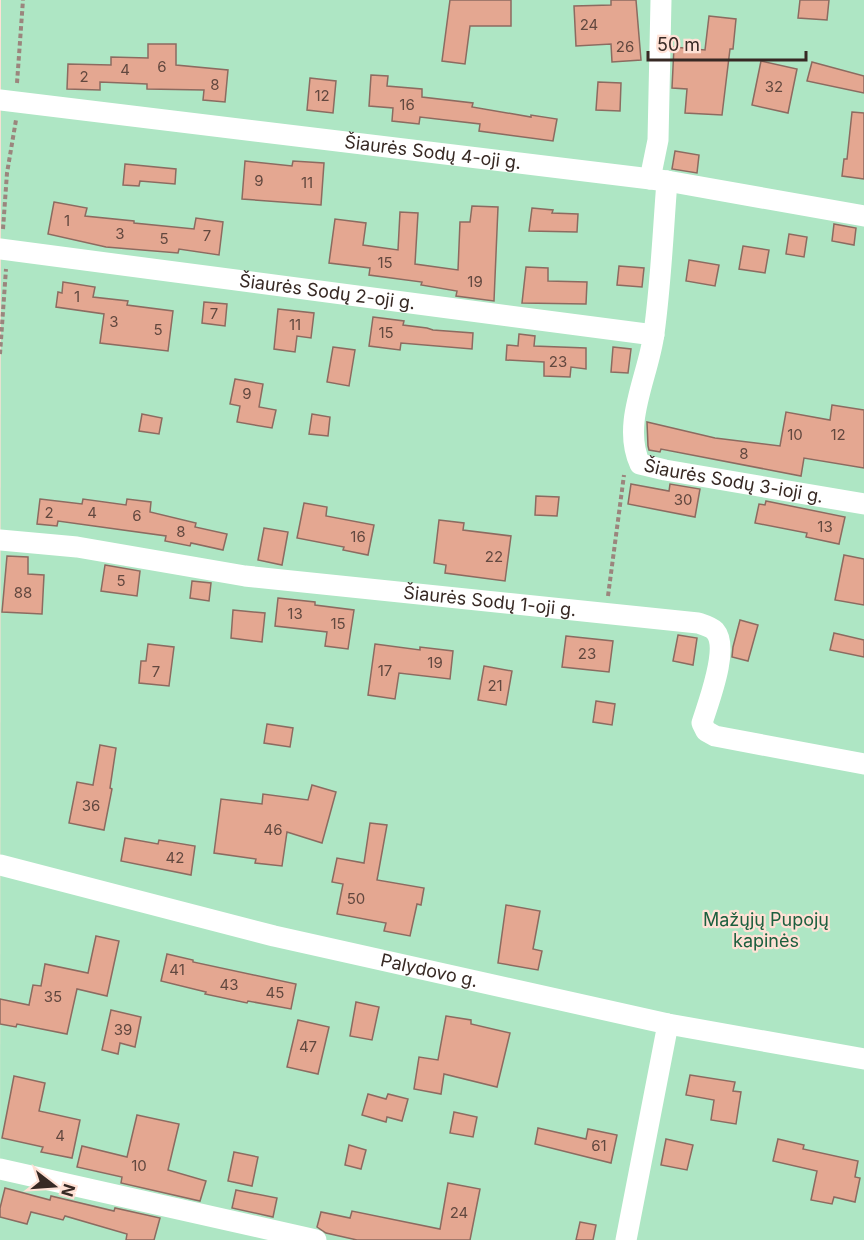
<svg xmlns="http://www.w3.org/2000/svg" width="864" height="1240" font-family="Inter,sans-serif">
<rect width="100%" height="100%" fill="#ffe1d5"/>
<polygon fill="#aee6c4" points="1,0 864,0 864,1240 0,1240"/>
<g fill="#e4a791" stroke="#8c6b60" stroke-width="1.5">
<polygon points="450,0 511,0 511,26 470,26 465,64 442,61"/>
<polygon points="611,0 636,0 641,60 612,62 611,44 576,46 574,6 611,5"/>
<polygon points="800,0 829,0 827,20 798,18"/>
<polygon points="709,16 736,19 733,49 730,49 722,115 685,113 687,89 672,88 674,47 705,50"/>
<polygon points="148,44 176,44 176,65 228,70 225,102 203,100 204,90 147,89 147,84 100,82 100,90 67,89 68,64 111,65 111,57 148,58"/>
<polygon points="761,61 797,69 788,113 752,105"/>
<polygon points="812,62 864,76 864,93 807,81"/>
<polygon points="371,75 388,76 387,86 422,89 422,97 473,103 472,107 531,117 531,115 557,119 553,141 479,131 480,124 420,117 419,124 392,121 393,108 369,106"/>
<polygon points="310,78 336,81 333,113 307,110"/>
<polygon points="598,82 621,83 620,111 596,110"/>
<polygon points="852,112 864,113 864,179 842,176 844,159 847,159"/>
<polygon points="675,151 699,155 697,173 672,169"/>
<polygon points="245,161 292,166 293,161 324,163 321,205 242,199"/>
<polygon points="125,164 176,169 175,184 140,181 139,186 123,185"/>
<polygon points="54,202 87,208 85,216 134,221 134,223 194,229 196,218 223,222 219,255 179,249 178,253 106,247 48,234"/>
<polygon points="472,206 498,207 494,301 456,296 457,291 421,285 422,282 369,275 370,268 329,263 335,219 366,223 363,245 398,250 400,212 418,213 415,264 458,270 460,222 470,222"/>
<polygon points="532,208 553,210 552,213 578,214 577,232 529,231"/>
<polygon points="834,224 856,228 854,245 832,241"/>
<polygon points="789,234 807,237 804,257 786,254"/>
<polygon points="743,246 769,250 765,273 739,269"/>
<polygon points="689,260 719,265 715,286 686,281"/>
<polygon points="619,266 644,268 642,287 617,285"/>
<polygon points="526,267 548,268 548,281 587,282 586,304 522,303"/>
<polygon points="63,282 95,287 93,297 128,301 127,305 173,311 168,351 100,343 104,314 56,307 58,292 62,293"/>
<polygon points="204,302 227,304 225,326 202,323"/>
<polygon points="278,309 314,313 311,338 297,336 295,352 274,349"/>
<polygon points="373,317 404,321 403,325 427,328 433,330 473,333 472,349 401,343 400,350 369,346"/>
<polygon points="519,334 535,336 534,346 586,348 586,369 571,367 570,377 544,376 544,362 506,360 507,345 518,346"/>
<polygon points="333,347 355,350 349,386 327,382"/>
<polygon points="613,347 631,349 628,373 611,372"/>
<polygon points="235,379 263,384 259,407 276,410 272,428 237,422 240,406 230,404"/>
<polygon points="832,405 864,410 864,468 804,458 801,476 661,449 660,452 649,450 648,446 647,422 715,438 780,446 786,412 830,420"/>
<polygon points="142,414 162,418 159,434 139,431"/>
<polygon points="312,414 330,417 328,436 309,434"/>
<polygon points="631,484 669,491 670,484 700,489 695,517 628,504"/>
<polygon points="536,496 559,497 557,516 535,515"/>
<polygon points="40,499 82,504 83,499 126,505 127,499 151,502 150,512 196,523 195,527 227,534 223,550 191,543 190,546 165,541 166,536 58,521 57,526 37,524"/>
<polygon points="766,501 845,517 839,544 806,537 807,533 755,523 759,504 765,505"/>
<polygon points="304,503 327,507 326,516 374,525 368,555 343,550 344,547 297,538"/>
<polygon points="439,520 464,523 463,530 511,536 505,581 445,573 446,565 434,563"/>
<polygon points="264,528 288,532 282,565 258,560"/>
<polygon points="844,555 864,559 864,605 835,600"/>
<polygon points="7,556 28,557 28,574 44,575 42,614 2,612"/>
<polygon points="105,565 140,571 137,596 101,591"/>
<polygon points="192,581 211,583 209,601 190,598"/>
<polygon points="278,598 315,602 315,605 354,610 348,649 325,646 327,632 275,626"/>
<polygon points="233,610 265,613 262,642 231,638"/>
<polygon points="740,620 758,625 748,661 732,657 733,647"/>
<polygon points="834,633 864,640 864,657 830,650"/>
<polygon points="678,635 697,638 693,665 673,661"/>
<polygon points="566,636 613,641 609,672 562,667"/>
<polygon points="148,644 174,647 169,686 139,683 141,661 146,661"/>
<polygon points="375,644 420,650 420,647 453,651 450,679 399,673 395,699 368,695"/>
<polygon points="484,666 512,671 506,705 478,700"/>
<polygon points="596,701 615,704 612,725 593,722"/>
<polygon points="267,724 293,728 290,747 264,743"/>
<polygon points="100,745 116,748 110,788 112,789 104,830 69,823 77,782 93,785"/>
<polygon points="312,785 336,792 322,843 287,832 282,866 255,863 256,859 214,853 221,799 262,804 263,794 308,800"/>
<polygon points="370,823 387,825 377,880 424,888 421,905 417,904 410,936 384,931 386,923 337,914 343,884 332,882 337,858 364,863"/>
<polygon points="125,838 158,844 159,840 195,846 191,875 121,861"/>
<polygon points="506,905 540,911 533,949 542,951 538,970 498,963"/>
<polygon points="96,936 119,941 107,996 77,989 67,1034 17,1024 16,1027 0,1024 0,999 29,1005 33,985 41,986 45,964 88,973"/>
<polygon points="167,954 193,960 193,962 296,984 291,1009 248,1001 247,1003 205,994 206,992 161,981"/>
<polygon points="356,1002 379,1007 372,1040 350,1036"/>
<polygon points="111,1010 141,1017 135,1047 120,1043 118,1054 102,1050"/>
<polygon points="446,1016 471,1020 471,1024 510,1033 497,1087 444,1074 441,1094 414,1089 419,1057 438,1060"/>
<polygon points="298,1020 329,1027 318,1074 287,1067"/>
<polygon points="690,1075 735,1082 733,1091 741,1092 736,1124 711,1120 714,1100 686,1095"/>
<polygon points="14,1076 45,1083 39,1111 80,1120 72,1158 41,1152 43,1147 2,1138"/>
<polygon points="368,1094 386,1099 388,1094 408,1099 402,1121 387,1117 386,1122 362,1115"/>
<polygon points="454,1112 477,1117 473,1137 450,1133"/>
<polygon points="137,1115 179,1124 168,1170 206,1181 200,1201 121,1183 122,1177 77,1167 82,1146 127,1157"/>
<polygon points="538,1128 586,1139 588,1129 617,1135 611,1163 535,1144"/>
<polygon points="666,1139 693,1145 687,1170 661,1165"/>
<polygon points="778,1139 804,1145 803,1149 858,1161 855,1177 860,1178 855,1202 834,1197 832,1204 811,1200 817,1171 773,1161"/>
<polygon points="349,1145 366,1150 361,1169 345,1165"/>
<polygon points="234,1152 258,1157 252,1186 228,1181"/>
<polygon points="448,1183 480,1189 470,1240 357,1240 326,1233 317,1227 321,1212 350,1218 352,1211 440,1229"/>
<polygon points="5,1188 50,1200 51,1196 114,1211 115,1208 160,1218 154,1240 126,1240 127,1234 65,1216 63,1220 31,1212 27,1224 0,1217 0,1208"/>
<polygon points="236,1190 277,1198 273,1217 232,1208"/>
<polygon points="580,1222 596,1225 593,1240 576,1240"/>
</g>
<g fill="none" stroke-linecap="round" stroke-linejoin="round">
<g stroke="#9b857d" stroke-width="4" stroke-dasharray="4.5 3" stroke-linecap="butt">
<polyline points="17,83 23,0"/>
<polyline points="3,229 7,173 16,120"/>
<polyline points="0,354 6,269"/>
<polyline points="608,596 624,475"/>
</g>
<g stroke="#fff" stroke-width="21">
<path id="s1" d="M 0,100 L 667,181 L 864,216"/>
<polyline points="650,179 658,140 661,0"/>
<path id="s2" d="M 667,181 C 663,232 661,283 654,333 C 649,375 621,423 640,464 L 665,470 L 864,504"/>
<path id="s3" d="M 0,249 L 654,335"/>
<path id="s4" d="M 0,540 L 77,547 L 245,576 L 698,623 C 704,625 711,627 715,631 C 730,648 708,703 702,723 L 706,731 L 715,736 L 864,764"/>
<path id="s5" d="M 0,865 L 274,936 L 668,1024 L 864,1059"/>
<polyline points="0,1169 316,1240"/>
<polyline points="626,1240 668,1024"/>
</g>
</g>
<g text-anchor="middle" stroke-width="4.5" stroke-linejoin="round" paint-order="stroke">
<g font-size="15" fill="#62483f">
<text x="589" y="30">24</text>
<text x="625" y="52">26</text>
<text x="162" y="72">6</text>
<text x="125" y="75">4</text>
<text x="84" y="82">2</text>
<text x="215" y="90">8</text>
<text x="774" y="92">32</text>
<text x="322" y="101">12</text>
<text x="407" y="110">16</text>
<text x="259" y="186">9</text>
<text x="307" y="188">11</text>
<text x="67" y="226">1</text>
<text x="120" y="239">3</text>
<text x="207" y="241">7</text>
<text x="164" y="244">5</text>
<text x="385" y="268">15</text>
<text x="475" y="287">19</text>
<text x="77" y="302">1</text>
<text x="214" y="319">7</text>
<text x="114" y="327">3</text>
<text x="295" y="330">11</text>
<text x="158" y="335">5</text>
<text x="386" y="338">15</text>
<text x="558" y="367">23</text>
<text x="247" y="399">9</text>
<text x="795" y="440">10</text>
<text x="838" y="440">12</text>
<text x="744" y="459">8</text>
<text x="683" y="505">30</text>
<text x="49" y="518">2</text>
<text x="92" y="518">4</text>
<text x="137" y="521">6</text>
<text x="825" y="532">13</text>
<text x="181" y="537">8</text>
<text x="358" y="542">16</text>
<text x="494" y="562">22</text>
<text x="121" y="586">5</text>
<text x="23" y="598">88</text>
<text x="295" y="619">13</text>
<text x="338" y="629">15</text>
<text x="587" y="659">23</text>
<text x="435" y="668">19</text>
<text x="385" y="676">17</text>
<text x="156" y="677">7</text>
<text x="495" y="691">21</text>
<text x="91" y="811">36</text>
<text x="273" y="835">46</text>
<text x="175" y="863">42</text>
<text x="356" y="904">50</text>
<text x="177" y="975">41</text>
<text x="229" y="990">43</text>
<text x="275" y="998">45</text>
<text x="53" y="1002">35</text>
<text x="123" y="1035">39</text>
<text x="308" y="1052">47</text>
<text x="60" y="1141">4</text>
<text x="599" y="1151">61</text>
<text x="139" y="1171">10</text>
<text x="459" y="1218">24</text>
</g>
<g font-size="18" fill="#372924" stroke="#ffe1d5">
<text dy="6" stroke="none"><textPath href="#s1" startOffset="436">Šiaurės Sodų 4-oji g.</textPath></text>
<text dy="6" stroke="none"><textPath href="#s3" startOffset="330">Šiaurės Sodų 2-oji g.</textPath></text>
<text dy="6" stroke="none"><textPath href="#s2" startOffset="382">Šiaurės Sodų 3-ioji g.</textPath></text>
<text dy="6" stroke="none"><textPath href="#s4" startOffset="494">Šiaurės Sodų 1-oji g.</textPath></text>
<text dy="6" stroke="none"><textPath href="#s5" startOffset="442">Palydovo g.</textPath></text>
</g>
<g font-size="18" fill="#1c5f3e" stroke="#ffe1d5">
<text x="766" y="926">Mažųjų Pupojų<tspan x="766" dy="21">kapinės</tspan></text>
</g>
</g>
<g transform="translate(54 1186) rotate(107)" stroke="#ffe1d5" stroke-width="4.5" paint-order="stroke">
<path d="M0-4.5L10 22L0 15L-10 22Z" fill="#372924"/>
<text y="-9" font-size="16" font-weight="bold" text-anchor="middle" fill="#372924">N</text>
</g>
<path d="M648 51v9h158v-9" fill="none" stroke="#372924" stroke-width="3"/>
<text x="657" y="51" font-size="18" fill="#372924" stroke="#ffe1d5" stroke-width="4.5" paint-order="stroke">50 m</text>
</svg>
